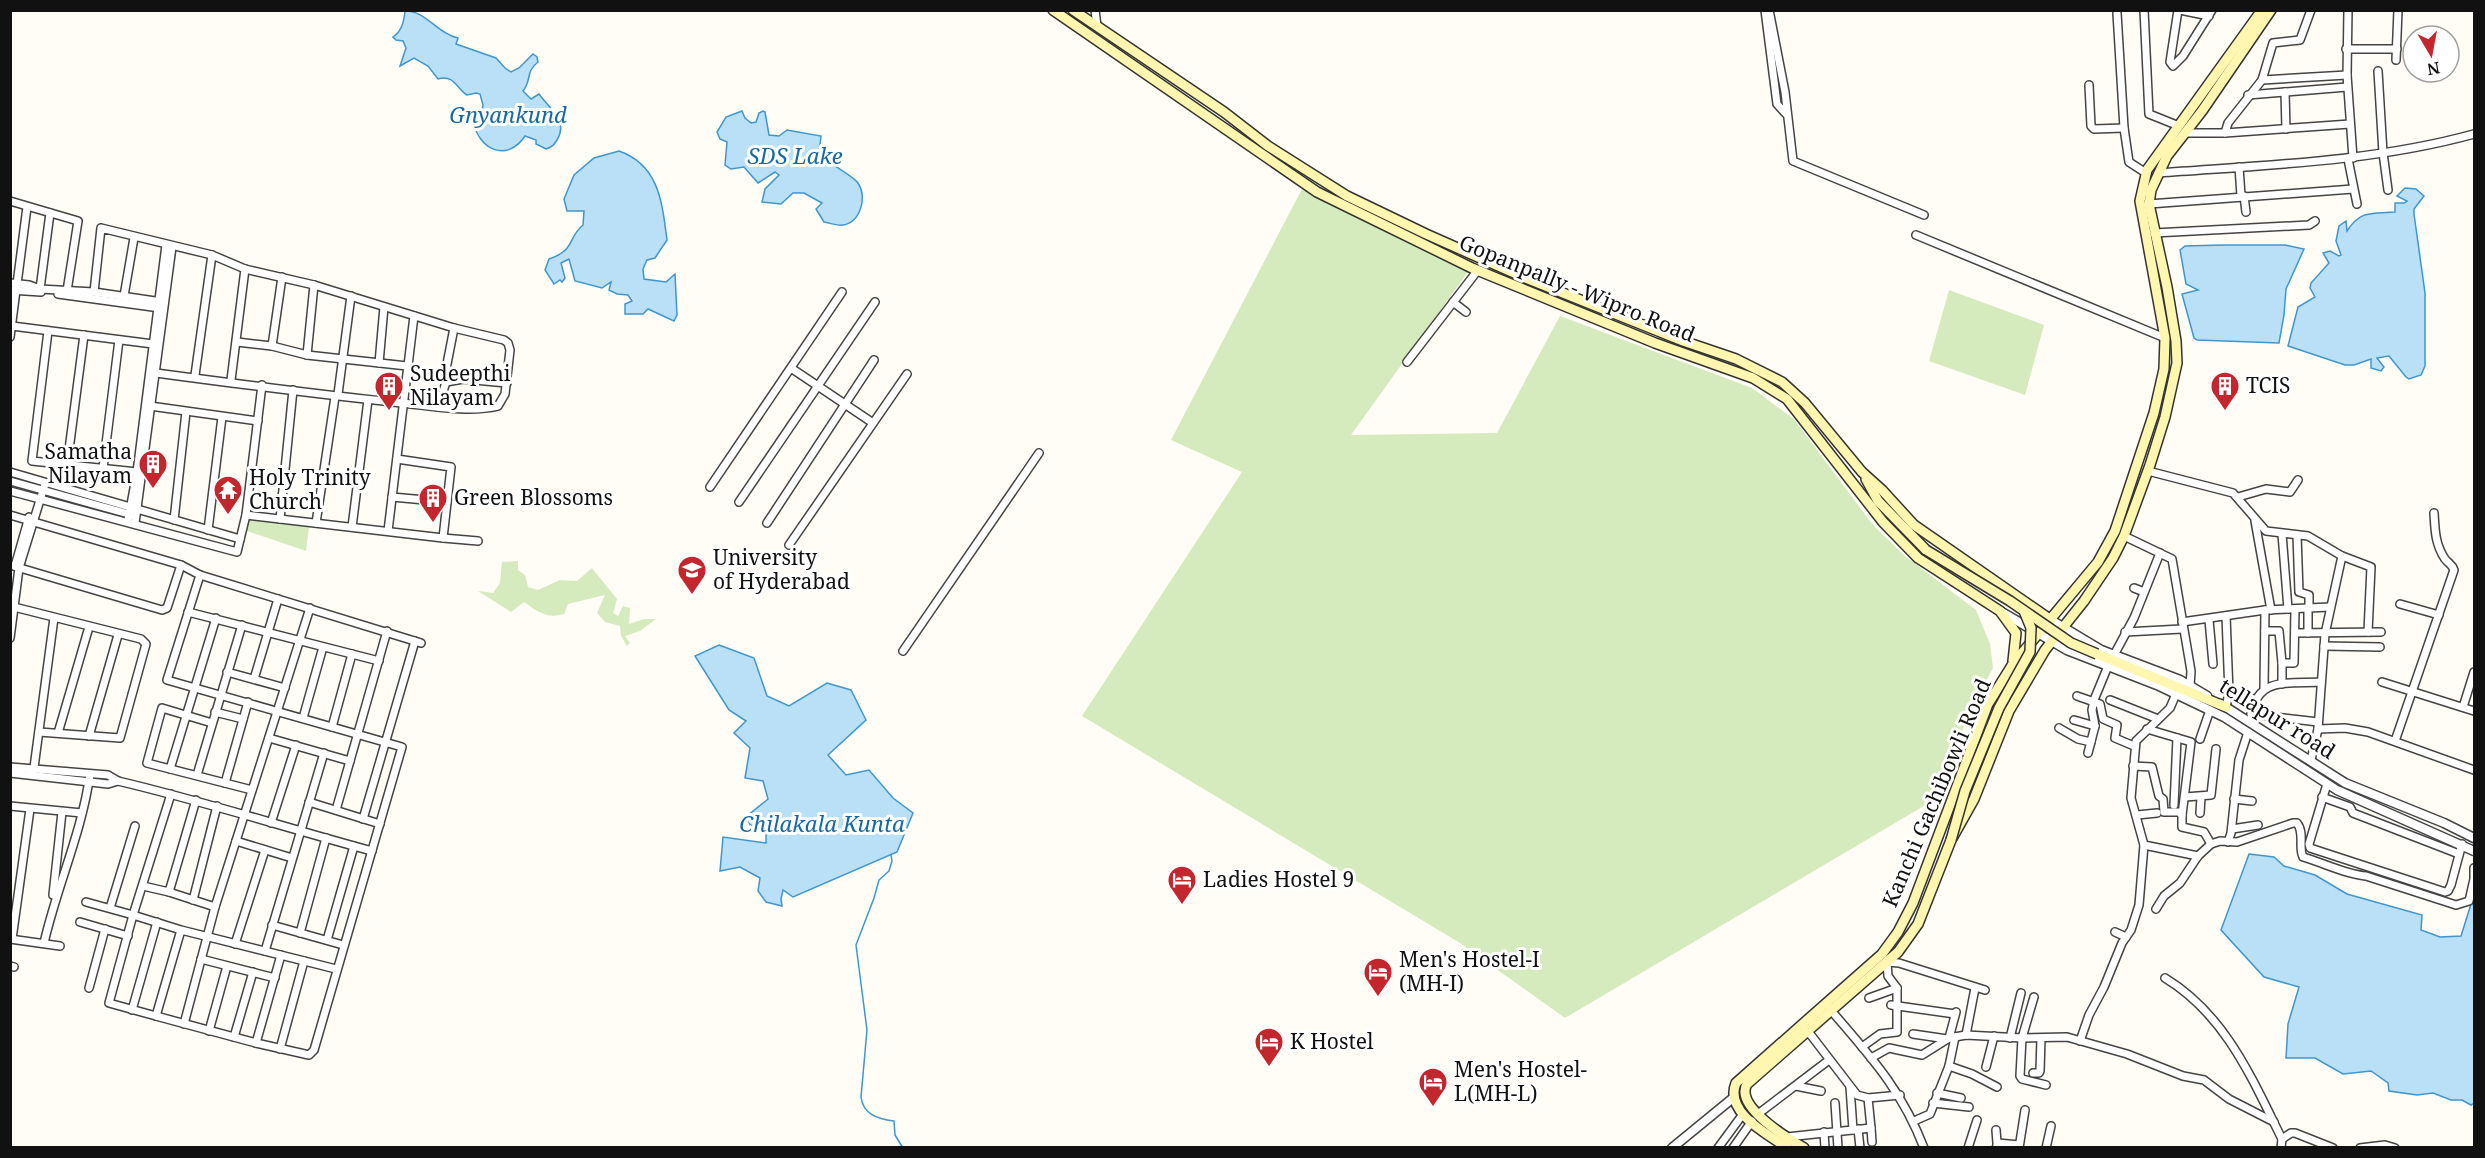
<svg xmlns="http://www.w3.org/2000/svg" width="2485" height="1158" font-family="'Noto Serif',serif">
<rect width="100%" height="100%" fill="#fffdf5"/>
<g fill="#d5ebbd">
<polygon points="1302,189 1470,269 1351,435 1497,433 1560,316 1752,388 1794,419 1873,525 1905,556 1976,610 1990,644 1993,668 1968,715 1939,797 1565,1018 1460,943 1082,716 1242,472 1171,440"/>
<polygon points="1949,290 2044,325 2025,395 1929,361"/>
<polygon points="249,520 309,527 306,551 247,531"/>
<path d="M 518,561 L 518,570 L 525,575 L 528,587 L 538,590 L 560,580 L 577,581 L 592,568 L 617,599 L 613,613 L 618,616 L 623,606 L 630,608 L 629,624 L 644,619 L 656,619 L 640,631 L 625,636 L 630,643 L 627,646 L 621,636 L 620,626 L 605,622 L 597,613 L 605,595 L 568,604 L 564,614 C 547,619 538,612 524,602 L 511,612 L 478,591 L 493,593 L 500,583 L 502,562 Z"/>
</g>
<g fill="#b9e0f7" stroke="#3f96cf" stroke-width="1.5">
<path d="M 405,11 C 425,10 438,34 458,38 L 456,44 L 496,58 L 505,68 L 511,72 L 519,68 L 533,54 L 537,57 L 538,62 C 525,72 532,80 523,91 L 531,99 L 539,94 C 549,108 569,121 557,140 C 554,145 552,147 546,149 L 536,144 L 536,140 L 525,136 C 507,163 478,150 473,120 L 481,115 L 483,105 L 480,94 L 476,93 L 467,95 C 457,89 454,74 438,79 L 428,66 L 414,58 L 400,66 L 406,48 L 403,41 L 396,40 L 393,37 C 402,31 404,21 405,11 Z"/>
<path d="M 742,111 L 745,118 L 751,123 L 756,122 L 759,113 L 763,111 L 765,112 L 769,135 L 779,136 L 787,130 L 821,136 L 820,145 L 823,148 L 819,156 C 827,161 854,177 858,183 C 867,197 861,222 843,225 C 837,226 830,223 824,222 L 816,209 L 822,203 L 804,193 L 793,193 L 781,204 L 762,202 L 765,189 L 779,175 L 775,172 L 758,183 L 744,167 L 731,169 L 725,165 L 727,142 L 720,139 L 717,132 L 726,117 Z"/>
<path d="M 619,151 C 659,165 662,202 667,240 L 655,258 L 647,260 L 643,269 L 644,279 L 666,282 L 675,274 L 677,315 L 674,321 L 648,309 L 643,314 L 625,314 L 625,304 L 632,301 L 628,295 L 617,294 L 609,290 L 611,282 L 602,288 L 575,281 L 569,259 L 561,263 L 565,278 L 562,282 L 560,280 L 554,284 L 545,270 L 549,259 C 576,250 567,238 583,225 L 584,211 L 567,211 L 564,199 L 574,175 L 594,158 Z"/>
<path d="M 2405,188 L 2416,189 L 2424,196 L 2414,209 L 2414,214 L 2425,293 L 2425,366 L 2421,375 L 2409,379 L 2406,377 L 2389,356 L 2377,358 L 2384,367 L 2381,371 L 2371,368 L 2371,359 L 2354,365 L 2345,365 L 2288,346 L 2298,307 L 2315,297 L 2310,288 L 2311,283 L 2329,263 L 2323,253 L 2330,251 L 2339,256 L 2341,255 L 2336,241 L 2339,226 L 2346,221 L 2347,231 C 2361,209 2373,214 2395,212 L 2395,203 L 2404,203 L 2407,201 L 2397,196 Z"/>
<polygon points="2223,245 2285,245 2304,249 2286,289 2284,315 2279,343 2197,340 2194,338 2182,294 2198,290 2186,284 2180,250 2185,246"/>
<polygon points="719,645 754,658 767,696 789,706 827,683 851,690 866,720 828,755 846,775 869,770 893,798 913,813 897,852 793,897 783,890 781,899 782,906 766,902 758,891 760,878 740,867 720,871 723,837 766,843 766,830 750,825 747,816 768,799 763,781 745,778 750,748 734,733 746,721 729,710 695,656"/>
<polygon points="2249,854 2274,857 2284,866 2315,875 2347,894 2422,915 2421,930 2440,937 2461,936 2471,904 2474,905 2474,1103 2471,1105 2462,1100 2451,1100 2433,1093 2417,1095 2389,1091 2388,1083 2371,1071 2343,1074 2315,1058 2286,1058 2288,1024 2299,987 2264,977 2221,930"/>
</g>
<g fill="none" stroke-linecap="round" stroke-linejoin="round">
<path stroke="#3f96cf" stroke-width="1.5" d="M 891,855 L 892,861 L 889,871 L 879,880 L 874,898 L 856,945 L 867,1030 L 861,1097 C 863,1114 877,1119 894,1121 L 895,1135 L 903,1148"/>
<g stroke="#444" stroke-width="10">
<g id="minor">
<polyline points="1095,10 1097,26"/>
<polyline points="1765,10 1777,104 1786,114"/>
<polyline points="1769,10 1785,92 1793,161 1924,215"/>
<polyline points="2144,10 2149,114 2179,126"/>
<polyline points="2178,10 2170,62 2173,66 2183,56 2212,10"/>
<polyline points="2180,10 2209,16"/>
<polyline points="2348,10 2347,75 2353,158"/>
<polyline points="2117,13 2124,128 2129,162 2146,173"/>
<polyline points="2346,49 2397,49"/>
<polyline points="2396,60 2398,10"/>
<polyline points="2378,71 2383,153 2388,190"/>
<polyline points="2262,80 2347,75"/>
<polyline points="2089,85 2091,126 2094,129 2124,128"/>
<polyline points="2285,92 2286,129"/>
<polyline points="2248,95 2347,87"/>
<polyline points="2185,133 2225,133 2350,124"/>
<polyline points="2225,133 2228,123 2262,80 2273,43 2300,40 2311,10"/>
<polyline points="2348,159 2357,204"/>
<polyline points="2239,167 2241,196"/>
<path d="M 2159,173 C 2265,165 2372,162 2474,134"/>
<polyline points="2244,196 2246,212"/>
<polyline points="10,201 78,221 67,291"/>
<polyline points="2149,204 2353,189"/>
<polyline points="2154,233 2309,225 2315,221"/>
<polyline points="1916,235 2165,338"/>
<polyline points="10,283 29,285 40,289 94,292 162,302"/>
<polyline points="17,284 27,207"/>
<polyline points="40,289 50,213"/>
<polyline points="10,290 41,292"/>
<path d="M 94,292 L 101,228 L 212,255 L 245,269 L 314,285 L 454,328 L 504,340 L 508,343 L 510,350 L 505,394 L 498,406 C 470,413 431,406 402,403 C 320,395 238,384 156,373"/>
<polyline points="58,294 160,308"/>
<polyline points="124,296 134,238"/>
<polyline points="1453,302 1466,312"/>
<polyline points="12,326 153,344"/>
<polyline points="48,331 32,461 137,472"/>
<polyline points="10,337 16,290"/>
<polyline points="237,342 272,346 307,355 407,366"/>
<polyline points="272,346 282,277"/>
<polyline points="307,355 314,285"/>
<polyline points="1407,362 1478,270"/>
<polyline points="379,363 384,307"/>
<polyline points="791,368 873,423"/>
<polyline points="195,375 212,255"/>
<polyline points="231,380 245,269"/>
<polyline points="446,382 463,379 507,383"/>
<polyline points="338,394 351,296"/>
<polyline points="150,406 258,421"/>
<polyline points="438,407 446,382 446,369 454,328"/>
<polyline points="67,465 84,335"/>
<polyline points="103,468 119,340"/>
<polyline points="2148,471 2233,493 2266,531 2308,536 2342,556 2325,634 2318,729 2311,760"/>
<polyline points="10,472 240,539"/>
<polyline points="10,481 132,515"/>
<polyline points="710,487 842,292"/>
<polyline points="10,491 237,552 246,515 262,385"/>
<polyline points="392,497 447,502"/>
<polyline points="2238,497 2266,489 2290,492 2298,480"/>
<polyline points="739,502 875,302"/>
<polyline points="10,515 181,565 200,575 167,680 402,747 314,1050 309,1055 256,1043 281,955"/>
<polyline points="246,515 443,538 451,467 397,459"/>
<polyline points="280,519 293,390"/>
<polyline points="174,520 186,412"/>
<polyline points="128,521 137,472 166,245"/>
<polyline points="2255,521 2271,610"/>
<polyline points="135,523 172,247"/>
<polyline points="316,523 335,397"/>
<polyline points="767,523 874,360"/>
<polyline points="352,527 368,400"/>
<polyline points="208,530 222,417"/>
<polyline points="388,531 414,316"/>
<polyline points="2282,534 2288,609"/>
<polyline points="2297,535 2299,592 2309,595 2309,608"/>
<polyline points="2124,536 2172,559 2191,671 2190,686"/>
<polyline points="443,538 478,541"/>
<polyline points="789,545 907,374"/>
<polyline points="2342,556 2371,567 2368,632"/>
<polyline points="10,565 162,610 167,608 181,565"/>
<polyline points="15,566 29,517"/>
<polyline points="200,575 421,643"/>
<polyline points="2134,588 2144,592"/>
<polyline points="2400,604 2439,615"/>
<polyline points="14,607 141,639 146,644 120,738 39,732"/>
<polyline points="2308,608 2308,633"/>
<polyline points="188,612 379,661"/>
<polyline points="2209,620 2213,664"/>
<polyline points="2182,622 2265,610 2330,607"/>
<polyline points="2265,631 2279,631 2282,663 2294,663 2295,609"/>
<polyline points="2125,632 2182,629"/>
<polyline points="2295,633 2381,632"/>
<polyline points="10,638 19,568 45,484"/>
<polyline points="2324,646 2380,647"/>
<polyline points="903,651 1039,453"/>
<polyline points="2114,655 2134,618 2160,553"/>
<polyline points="2282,663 2282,684"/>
<polyline points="227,672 285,688"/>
<polyline points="254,679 278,599"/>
<polyline points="2382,682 2474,711"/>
<polyline points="2264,688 2265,610"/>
<polyline points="2229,693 2254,699"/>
<polyline points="2176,694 2170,708 2136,741 2131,798 2144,845 2198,856"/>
<polyline points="2077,696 2100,704 2103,719 2117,725 2115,738 2134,746"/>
<polyline points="2110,700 2158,719"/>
<polyline points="2226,707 2229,693 2226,616"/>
<polyline points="2463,707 2474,672"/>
<polyline points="215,712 243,719"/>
<polyline points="2251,714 2318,722"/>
<polyline points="303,718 323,647"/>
<polyline points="2074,720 2095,726"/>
<polyline points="212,723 162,708 147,763 252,790"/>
<path d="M 2251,723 C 2253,676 2285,684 2321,682"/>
<polyline points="332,727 352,654"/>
<polyline points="2059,728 2078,739 2091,742"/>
<polyline points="2147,729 2191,742 2182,815"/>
<polyline points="2318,729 2345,728 2368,732 2474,770"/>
<polyline points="58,733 89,627"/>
<polyline points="89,736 118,635"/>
<polyline points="269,738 350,761"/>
<polyline points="2200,739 2210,710"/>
<path d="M 2395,741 L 2454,570 C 2452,564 2449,564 2445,559 C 2435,544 2435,530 2434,513"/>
<polyline points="2088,753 2095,726 2092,710 2094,700 2108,666"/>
<polyline points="2133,766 2152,767 2159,796 2163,799 2164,812 2179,812 2182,815 2182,827 2204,832 2211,844"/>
<path d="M 10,767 L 108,775 L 118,781 C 203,801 287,828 372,851"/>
<polyline points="170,769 216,618"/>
<polyline points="10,773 108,784 118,781"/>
<polyline points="33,775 54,618"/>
<polyline points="197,775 242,625"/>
<polyline points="225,783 248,702"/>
<polyline points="2327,784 2309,844 2310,848 2445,892 2448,891 2451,885 2462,844"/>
<polyline points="2185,797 2211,795 2216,749"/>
<polyline points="2322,797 2350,807 2353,813 2459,854"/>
<polyline points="2234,799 2252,801"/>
<polyline points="309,802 380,824"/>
<polyline points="2174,805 2177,738"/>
<polyline points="10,806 82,813"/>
<polyline points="336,810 387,631"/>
<polyline points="2200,813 2201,797"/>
<polyline points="2137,815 2157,813"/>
<polyline points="363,819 415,641"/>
<polyline points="271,823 296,745"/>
<polyline points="2232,829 2258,825"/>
<polyline points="236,841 292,858"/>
<polyline points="2228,842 2231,833 2239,760 2248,732"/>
<polyline points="143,886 169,892 196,800"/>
<polyline points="169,892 215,907 310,608"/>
<polyline points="53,895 62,812"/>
<polyline points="193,900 217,806"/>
<polyline points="86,902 133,915 171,794"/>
<polyline points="110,908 135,826"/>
<path d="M 2156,909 L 2164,896 L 2180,883 L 2198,856 L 2211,844 L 2220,841 L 2237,842 L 2293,823 L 2297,823 C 2305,833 2298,847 2303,857 C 2324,863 2345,874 2366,876 L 2456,905 L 2469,901 L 2474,879 L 2474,868"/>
<polyline points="80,922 128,936"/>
<polyline points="272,925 343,945"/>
<polyline points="181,930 133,915 109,1003 156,1016 181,930 336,969"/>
<polyline points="2115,932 2126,937"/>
<polyline points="300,933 326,838"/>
<polyline points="10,939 60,946"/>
<polyline points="12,939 30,809"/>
<polyline points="327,940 354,846"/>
<path d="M 44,943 C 57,886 82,832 90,774"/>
<polyline points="235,944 265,850"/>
<polyline points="265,951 324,753"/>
<polyline points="201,959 275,978"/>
<polyline points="10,966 14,967"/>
<path d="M 2165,978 C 2226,1015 2252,1079 2282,1139 L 2281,1148"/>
<polyline points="89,988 105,929"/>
<polyline points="2034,997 2022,1038 2020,1076 2022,1079 2046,1085"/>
<polyline points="1869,998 1897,988"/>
<polyline points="1891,1005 1955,1014"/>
<path d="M 1829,1008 C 1869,1055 1901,1088 1924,1148"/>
<polyline points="132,1010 157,922"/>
<polyline points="156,1016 256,1043"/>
<polyline points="184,1024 215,907"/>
<polyline points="1807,1030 1857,1095 1868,1098 1900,1095"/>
<polyline points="209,1031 227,966"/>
<polyline points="1913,1034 1947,1039"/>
<polyline points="1966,1035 1975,988"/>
<polyline points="234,1037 253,972"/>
<polyline points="1949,1038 1956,1012"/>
<polyline points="2010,1038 2021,993"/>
<polyline points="2080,1041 2089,1015 2104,987 2122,943 2131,930 2139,905 2144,845"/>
<polyline points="1862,1047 1880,1034 1897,1032 1897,988 1888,976 1887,962 1899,963 1985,990"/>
<polyline points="280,1049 304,961"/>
<polyline points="1871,1058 1889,1048 1922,1055 1949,1038 1966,1035 2022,1038 2067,1037 2127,1054 2183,1076 2204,1080 2229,1099 2274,1122"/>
<polyline points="1949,1066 1972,1074 1997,1087"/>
<polyline points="1986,1067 1994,1036"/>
<polyline points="2033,1073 2039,1073 2040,1071 2041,1038"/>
<polyline points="1796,1086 1821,1091"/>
<polyline points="1850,1087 1853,1130"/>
<polyline points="1937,1093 1961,1098"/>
<polyline points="1868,1098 1871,1128"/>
<polyline points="1835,1103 1838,1148"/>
<polyline points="1933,1103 1969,1107"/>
<polyline points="1758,1114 1829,1060"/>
<polyline points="1914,1121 1930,1114 1949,1066 1955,1037"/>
<polyline points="1858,1129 1860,1148"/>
<polyline points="1996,1130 1997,1143"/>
<polyline points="1824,1132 1825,1148"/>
<polyline points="1787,1137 1871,1128 1872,1142"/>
<polyline points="2282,1139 2291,1133 2295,1133 2333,1148"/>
<polyline points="1718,1148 1743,1114"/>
<polyline points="1733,1148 1752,1121"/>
<polyline points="1968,1148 1977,1120"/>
<polyline points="1996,1148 1998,1143 2019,1145"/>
<polyline points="2019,1148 2025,1110"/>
<polyline points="2046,1148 2051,1126"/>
<polyline points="2360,1148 2385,1145 2395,1148"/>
</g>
</g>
<g stroke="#444" stroke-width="11">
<g id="tertiary">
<polyline points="2000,611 2067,650 2157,685 2224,717 2337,790 2474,851"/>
<polyline points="2051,620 2101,650 2180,680 2207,696"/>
<polyline points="2221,704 2345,783 2444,823 2474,838"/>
<polyline points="1672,1148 1733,1098"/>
</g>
</g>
<g stroke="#333" stroke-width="12">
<g id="secondary">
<polyline points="1053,10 1317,192 1472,268 1655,343 1753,378 1787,399 1883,522 1918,558 2000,611 2016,633 2013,661"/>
<polyline points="1073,10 1224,112 1268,146 1347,196 1426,234 1523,277 1683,341 1736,359 1782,382 1805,403 1862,472 1882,490 1914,525 2051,620"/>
<polyline points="1866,479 1878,501 1926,550"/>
<polyline points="2097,654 2226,707"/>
<path d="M 1788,1148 C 1767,1134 1724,1112 1736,1083 L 1882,954 L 1898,932 L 1913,903 L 1988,704 L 2013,664 L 2098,562 L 2115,531 L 2154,413 L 2164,369 L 2165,338 L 2140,201 L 2147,170 L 2262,10"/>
<path d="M 1804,1148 C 1787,1138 1734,1106 1747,1084 L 1898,952 L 1918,924 L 1951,840 L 1974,799 L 2009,711 L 2045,650 L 2084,601 L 2113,558 L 2124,536 L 2150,465 L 2165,417 L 2177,363 L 2176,341 L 2167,287 L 2149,204 L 2151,190 L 2167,156 L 2202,111 L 2271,10"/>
</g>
</g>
<use href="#minor" stroke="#fff" stroke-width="7"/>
<use href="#tertiary" stroke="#fff" stroke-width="8"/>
<use href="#secondary" stroke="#fff6b0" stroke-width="9"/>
<g stroke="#333" stroke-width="12" stroke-linecap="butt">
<g id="secondary-bridge">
<polyline points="1926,550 2010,601 2071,643 2097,654"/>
<polyline points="1951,840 1965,791 1999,708 2030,652 2031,628 2024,611"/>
</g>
</g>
<use href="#secondary-bridge" stroke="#fff6b0" stroke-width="9"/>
</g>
<defs>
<g id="building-pin" transform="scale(1.5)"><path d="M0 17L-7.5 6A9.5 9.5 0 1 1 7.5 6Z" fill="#c4262e" stroke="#fff"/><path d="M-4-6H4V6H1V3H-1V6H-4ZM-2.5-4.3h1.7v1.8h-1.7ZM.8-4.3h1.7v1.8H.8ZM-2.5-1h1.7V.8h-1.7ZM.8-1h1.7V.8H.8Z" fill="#fff"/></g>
<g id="temple-pin" transform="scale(1.5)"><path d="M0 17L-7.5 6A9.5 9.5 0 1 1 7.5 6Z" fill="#c4262e" stroke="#fff"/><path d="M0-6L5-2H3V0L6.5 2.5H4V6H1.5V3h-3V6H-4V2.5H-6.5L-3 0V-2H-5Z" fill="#fff"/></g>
<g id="university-pin" transform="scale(1.5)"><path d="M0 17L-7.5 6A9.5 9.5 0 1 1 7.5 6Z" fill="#c4262e" stroke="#fff"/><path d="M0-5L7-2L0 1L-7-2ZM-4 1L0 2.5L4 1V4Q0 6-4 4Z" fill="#fff"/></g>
<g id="hotel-pin" transform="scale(1.5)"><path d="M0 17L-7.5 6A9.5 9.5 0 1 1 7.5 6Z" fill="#c4262e" stroke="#fff"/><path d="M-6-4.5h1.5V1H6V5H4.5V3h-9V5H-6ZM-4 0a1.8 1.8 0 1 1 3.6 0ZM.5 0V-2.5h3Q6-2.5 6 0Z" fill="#fff"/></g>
</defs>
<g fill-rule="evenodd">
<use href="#building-pin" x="389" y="386"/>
<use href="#building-pin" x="2225" y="386"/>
<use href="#building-pin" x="153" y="464"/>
<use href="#temple-pin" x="228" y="490"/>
<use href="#building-pin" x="433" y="498"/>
<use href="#university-pin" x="692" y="570"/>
<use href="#hotel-pin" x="1182" y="880"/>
<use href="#hotel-pin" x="1378" y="972"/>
<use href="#hotel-pin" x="1269" y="1042"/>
<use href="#hotel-pin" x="1433" y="1082"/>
</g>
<g text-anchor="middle" stroke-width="6" stroke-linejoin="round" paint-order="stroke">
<g font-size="21" fill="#111" stroke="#fff">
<text transform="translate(1577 289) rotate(22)" y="7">Gopanpally - Wipro Road</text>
<text transform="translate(2277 719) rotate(32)" y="7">tellapur road</text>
<text transform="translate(1937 793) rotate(-67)" y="7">Kanchi Gachibowli Road</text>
</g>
<g font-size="21" fill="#111" stroke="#fff" text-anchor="start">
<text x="410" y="381">Sudeepthi<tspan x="410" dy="24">Nilayam</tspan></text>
<text x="2246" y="393">TCIS</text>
<text x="132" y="459" text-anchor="end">Samatha<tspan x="132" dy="24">Nilayam</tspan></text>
<text x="249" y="485">Holy Trinity<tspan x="249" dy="24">Church</tspan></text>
<text x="454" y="505">Green Blossoms</text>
<text x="713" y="565">University<tspan x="713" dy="24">of Hyderabad</tspan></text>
<text x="1203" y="887">Ladies Hostel 9</text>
<text x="1399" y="967">Men's Hostel-I<tspan x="1399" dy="24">(MH-I)</tspan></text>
<text x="1290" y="1049">K Hostel</text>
<text x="1454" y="1077">Men's Hostel-<tspan x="1454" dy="24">L(MH-L)</tspan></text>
</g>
<g font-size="22" font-style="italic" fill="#1768a6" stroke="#fff">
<text x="508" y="123">Gnyankund</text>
<text x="795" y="164">SDS Lake</text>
<text x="822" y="832">Chilakala Kunta</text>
</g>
</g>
<rect width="2485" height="1158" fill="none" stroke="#111111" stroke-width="24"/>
<g transform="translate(2431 54) rotate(170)"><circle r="28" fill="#ffffff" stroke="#a0a0a0" stroke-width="1.5"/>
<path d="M0-4.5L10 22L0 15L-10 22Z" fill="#c4262e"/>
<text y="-9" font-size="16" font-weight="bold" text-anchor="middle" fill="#111111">N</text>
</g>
</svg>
